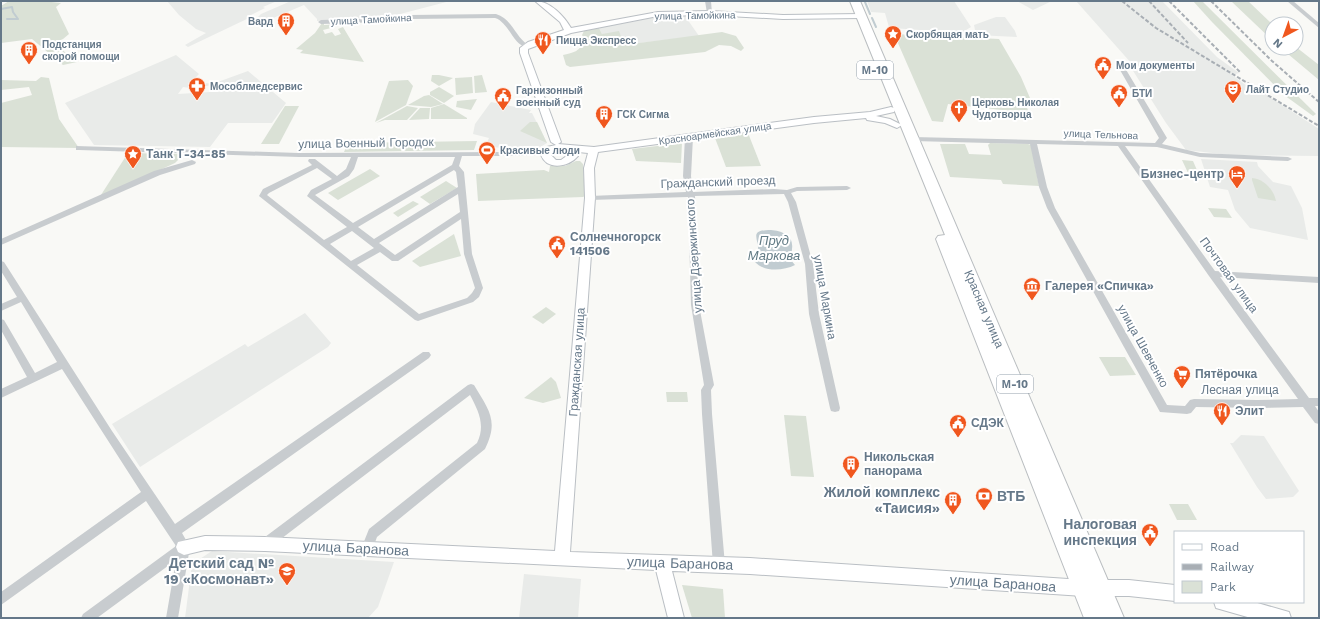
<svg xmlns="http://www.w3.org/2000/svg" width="1320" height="619" font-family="'Work Sans',sans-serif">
<rect width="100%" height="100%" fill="#f9f9f6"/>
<g fill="#e9ebe9" fill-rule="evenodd">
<polygon points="167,1 277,1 263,7 265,8 249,16 251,17 188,47 185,45 206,33 196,29 179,15"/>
<polygon points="291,1 450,1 385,18 347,18 345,20 317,21 317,19 304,5 259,24 254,21 261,14"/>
<polygon points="867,1 954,1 971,27 961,33 892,28 889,27 885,13 871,12"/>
<polygon points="1017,1 1052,1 1033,10"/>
<polygon points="1076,1 1162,1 1217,57 1239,73 1232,75 1254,91 1262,92 1319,129 1319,156 1230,155 1186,150 1166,123 1130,66 1132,64"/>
<polygon points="685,16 699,36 624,45 602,34 599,28 657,17"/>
<polygon points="996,17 1005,17 1015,31 1017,37 976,35 974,25"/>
<path d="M 176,55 L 199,74 L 189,84 L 215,83 L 248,71 L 286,103 L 272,123 L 228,123 L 210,147 L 94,145 L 65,103 ZM 214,85 L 210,92 L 178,94 L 183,87 L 190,88 Z"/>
<polygon points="491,102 531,110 529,113 532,113 547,143 537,149 485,147 489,138 473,134 475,124"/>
<polygon points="1201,159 1257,162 1258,166 1273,182 1291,186 1302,208 1308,240 1250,228 1235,210 1228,190 1210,187"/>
<polygon points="305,313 331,343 328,347 140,467 112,424 245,344 248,347"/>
<polygon points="1241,435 1264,436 1299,491 1293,497 1266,499 1257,487 1230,443 1233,443"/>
<polygon points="212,551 394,562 378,607 368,618 185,618 192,564"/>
<polygon points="524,574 581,579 578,618 519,618"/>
</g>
<g fill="#dae1d6">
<polygon points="9,1 42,1 61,3 56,7 69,34 63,39 54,43 77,62 63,65 32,39 1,43 1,6"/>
<polygon points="1193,1 1202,1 1316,114 1313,116 1284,95 1212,22"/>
<polygon points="1231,1 1248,1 1272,24 1272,40"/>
<polygon points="322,23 324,23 324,25 341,24 339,26 323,30 325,34 332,32 335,36 341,34 338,29 343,27 364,62 300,53 303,50 296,49 315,33"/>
<path d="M 599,28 L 602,34 L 619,31 L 624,45 L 722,32 L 736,36 L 744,48 L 741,51 L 731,46 L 719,45 L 705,52 L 570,67 L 566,65 L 563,55 C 576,52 578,52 585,40 L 582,35 L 584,31 Z"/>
<polygon points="894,34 999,39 1021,77 1033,105 1026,105 1029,113 948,104 943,122 932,121"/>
<polygon points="1296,47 1319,65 1319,80 1288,54 1287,50 1285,48"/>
<polygon points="432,75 439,75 453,78 439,86 431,81"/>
<polygon points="482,75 487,92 475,93 474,76"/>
<polygon points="41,77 49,78 59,119 79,148 1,147 1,103 32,95 29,87 1,90 1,80 36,81"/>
<polygon points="472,77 473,93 456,95 455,78"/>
<polygon points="408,80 413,86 406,105 375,122 389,81"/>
<polygon points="439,87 454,96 444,103 430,95 430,92"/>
<polygon points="429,95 443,104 431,107 408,105 424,96"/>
<polygon points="477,99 471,110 456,107 457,101"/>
<polygon points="444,104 467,118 467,119 431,119 431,108"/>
<polygon points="285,106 299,106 279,144 261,144"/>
<polygon points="407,106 418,108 407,120 385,120 376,123"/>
<polygon points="420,108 430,108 429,119 409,120"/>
<polygon points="530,122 537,122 547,143 520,131"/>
<polygon points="748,133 761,166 726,167 715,138"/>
<polygon points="477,141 474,150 344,152 348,143"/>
<polygon points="682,143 681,163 636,161 632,149"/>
<polygon points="990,143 1028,144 1031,145 1039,186 1003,184 1001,180 950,177 940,144 965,144 969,154 991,155 988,145"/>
<polygon points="128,153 178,154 180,156 179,159 175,163 99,198"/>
<polygon points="1182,160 1193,161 1200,177 1189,175"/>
<polygon points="576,161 580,161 583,164 585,196 583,197 478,201 476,174 544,170 549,172 550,166 565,166"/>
<polygon points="370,169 380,176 338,200 328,193"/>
<path d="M 1252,178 C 1264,179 1274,190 1276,201 L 1258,198 L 1252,180 Z"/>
<polygon points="446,181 457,188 430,204 420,197"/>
<polygon points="413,201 419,204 398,217 393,213"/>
<polygon points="1208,208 1226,209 1232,218 1214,217"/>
<polygon points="454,234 461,256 420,267 412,261"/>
<polygon points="546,307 556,314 543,324 532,317"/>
<polygon points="1099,357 1125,357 1136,375 1110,376"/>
<polygon points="551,377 556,382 561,398 543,403 524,398"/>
<polygon points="666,392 687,392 688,402 667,402"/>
<polygon points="784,415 806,416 814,477 791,476"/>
<polygon points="1169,504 1188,504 1197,520 1177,520"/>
<polygon points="682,585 723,589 725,618 692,618"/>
</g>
<path fill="#c1ccd1" d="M 771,230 C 782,231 794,235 792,249 C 792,253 790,255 790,259 L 795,265 C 783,271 764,272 755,262 C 756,259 758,256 758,253 C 760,239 747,230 771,230 Z"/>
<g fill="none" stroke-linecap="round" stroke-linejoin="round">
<g stroke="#c1ccd1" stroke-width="2">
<polyline points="865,2 870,14"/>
<polyline points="1,9 12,7 13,12 18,19 7,19"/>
<polyline points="872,18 876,27"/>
</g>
<g stroke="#babfc4" stroke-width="2">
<g id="secondary">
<path d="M 535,1 C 550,1 564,16 571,28 L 658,12 L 710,11 L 783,15 L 861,14 L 865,16 L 861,18 L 783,19 L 710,15 L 658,16 L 571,33 L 528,49 L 528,53 L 561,142 L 558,144 L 594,147 L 814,117 L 870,112 L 891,107 L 894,108 L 895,110 L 894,112 L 876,116 L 890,119 L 902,125 L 897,128 L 885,123 L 867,120 L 866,118 L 814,123 L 598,152 L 594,168 L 595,198 L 570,552 L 750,558 L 1083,580 L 1129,580 L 1175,585 L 1175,601 L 1129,596 L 1083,596 L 750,574 L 672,571 L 684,618 L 668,618 L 656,570 L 265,551 L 205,550 L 184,555 L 178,552 L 176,547 L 178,542 L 205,536 L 265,537 L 555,551 L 585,198 L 584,168 L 588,153 L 578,152 L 578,156 C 569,167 547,171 541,155 L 547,147 L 556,145 L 551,142 L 520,53 L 520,48 L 528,42 L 564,30 L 560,22 ZM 556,150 L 565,150 L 568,153 L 568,155 L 561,160 L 556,160 L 551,155 Z"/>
<polygon points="1214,602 1254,602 1289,612 1291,618 1251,618 1216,608"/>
</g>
</g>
<g stroke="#babec1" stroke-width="2">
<polygon id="highway" points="850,1 860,1 1124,618 1084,618 936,239 938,236 945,235"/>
</g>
<g fill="#c8cccf" fill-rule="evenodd">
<polygon points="705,1 711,1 712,14 707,13"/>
<polygon points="1287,1 1293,1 1319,23 1319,28"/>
<path d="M 496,14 C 512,19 515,36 528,45 L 528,47 C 514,48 509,22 495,18 L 410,19 L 381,22 L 321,24 L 318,22 L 321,20 L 381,18 L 410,15 Z"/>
<path d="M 1119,61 L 1122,63 L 1167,138 L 1162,144 L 1200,153 L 1288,157 L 1292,159 L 1288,161 L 1200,157 L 1157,147 L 1125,146 L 1215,271 L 1319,277 L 1319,283 L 1220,277 L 1309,398 L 1319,398 L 1319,406 L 1315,406 L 1319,412 L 1319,424 L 1315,423 L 1303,407 L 1257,408 L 1196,407 L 1191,413 L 1187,414 L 1160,412 L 1047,208 L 1039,187 L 1030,144 L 913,141 L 909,139 L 913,137 L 1155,143 L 1159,138 L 1116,63 ZM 1037,144 L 1118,146 L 1209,276 L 1298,399 L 1257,400 L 1194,399 L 1190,400 L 1185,406 L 1167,405 L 1055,208 L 1047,187 Z"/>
<polygon points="689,135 693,137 691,176 693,192 774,189 787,190 797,187 847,186 851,188 847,190 797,191 791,193 796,202 813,264 819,314 840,408 839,411 835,412 831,411 830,408 809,314 805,264 788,202 784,194 695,196 699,305 714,385 711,390 712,414 725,565 723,569 719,571 715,569 713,565 702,414 701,390 704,385 691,305 688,198 688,197 590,200 586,198 590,196 686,192 683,176 685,137"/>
<path d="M 76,146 L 299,153 L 534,152 L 549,148 L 553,150 L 534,156 L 462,156 L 459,166 L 464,172 L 472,254 L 483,288 L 479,297 L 473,302 L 418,321 L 415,320 L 259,196 L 263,189 L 312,165 L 308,161 L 309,159 L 315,159 L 337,176 L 346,169 L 351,157 L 299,157 L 79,150 L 76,150 ZM 358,157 L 455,157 L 452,165 L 353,223 L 315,195 L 349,176 L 354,169 ZM 317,168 L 332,179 L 311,190 L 307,196 L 347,227 L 324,240 L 267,195 L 269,193 ZM 454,170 L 456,172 L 458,187 L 374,239 L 358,227 ZM 458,194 L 460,212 L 395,255 L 379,243 ZM 461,219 L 464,254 L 475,288 L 472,293 L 467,298 L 419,314 L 357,265 L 380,252 L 392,261 L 398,261 ZM 352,231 L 374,248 L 351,261 L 330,244 Z"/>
<polygon points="192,160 196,162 195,164 160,175 1,245 1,239 154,171"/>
<polygon points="1,261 4,262 112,431 175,524 423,352 429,352 431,355 429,358 182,533 190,547 178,618 166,618 176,560 97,618 81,618 83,614 176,546 146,501 1,605 1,592 141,492 62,369 1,398 1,389 27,377 1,330 1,319 4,320 35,373 57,362 21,302 1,311 1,304 17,297 1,271"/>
<path d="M 471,384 L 474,385 C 489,410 499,421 485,449 L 377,537 L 371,553 L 367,555 L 363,553 L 361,549 L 369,529 L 477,443 C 486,425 478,410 470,395 L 269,548 L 265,550 L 261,548 L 259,544 L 261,540 L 468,385 Z"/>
</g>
<use href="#secondary" fill="#fff" fill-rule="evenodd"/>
<use href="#highway" fill="#fff" fill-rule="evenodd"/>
<g stroke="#a8aeb4" stroke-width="2" stroke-dasharray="4 2" stroke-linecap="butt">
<polyline points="1122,1 1156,28 1319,126"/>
<polyline points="1149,1 1188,43"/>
<polyline points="1169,1 1241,73"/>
<polyline points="1211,1 1272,61 1319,102"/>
</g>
</g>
<defs>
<g id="building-pin" transform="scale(0.9)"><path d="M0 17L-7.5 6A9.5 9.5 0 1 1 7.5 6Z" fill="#f0571e" stroke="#fff"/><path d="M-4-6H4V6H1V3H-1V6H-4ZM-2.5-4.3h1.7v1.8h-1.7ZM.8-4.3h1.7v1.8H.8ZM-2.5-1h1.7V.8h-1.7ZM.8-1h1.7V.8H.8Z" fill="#fff"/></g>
<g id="sight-pin" transform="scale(0.9)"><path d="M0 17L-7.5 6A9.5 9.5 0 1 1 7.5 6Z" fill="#f0571e" stroke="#fff"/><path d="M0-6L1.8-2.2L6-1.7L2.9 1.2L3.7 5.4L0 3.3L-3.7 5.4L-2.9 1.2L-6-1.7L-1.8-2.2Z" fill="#fff"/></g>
<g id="restaurant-pin" transform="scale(0.9)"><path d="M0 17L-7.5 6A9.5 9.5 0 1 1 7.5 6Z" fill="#f0571e" stroke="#fff"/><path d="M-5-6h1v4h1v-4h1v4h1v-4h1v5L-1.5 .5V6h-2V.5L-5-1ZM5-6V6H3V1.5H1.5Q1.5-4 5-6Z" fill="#fff"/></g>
<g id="civic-pin" transform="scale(0.9)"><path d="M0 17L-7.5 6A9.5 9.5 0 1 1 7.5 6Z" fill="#f0571e" stroke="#fff"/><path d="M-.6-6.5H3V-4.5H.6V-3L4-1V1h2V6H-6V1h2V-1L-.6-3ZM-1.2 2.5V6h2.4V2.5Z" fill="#fff"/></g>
<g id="pharmacy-pin" transform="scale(0.9)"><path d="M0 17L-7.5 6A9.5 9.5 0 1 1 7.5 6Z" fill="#f0571e" stroke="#fff"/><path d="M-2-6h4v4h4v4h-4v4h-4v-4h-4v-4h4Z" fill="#fff"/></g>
<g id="theatre-pin" transform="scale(0.9)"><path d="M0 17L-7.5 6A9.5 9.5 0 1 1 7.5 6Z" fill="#f0571e" stroke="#fff"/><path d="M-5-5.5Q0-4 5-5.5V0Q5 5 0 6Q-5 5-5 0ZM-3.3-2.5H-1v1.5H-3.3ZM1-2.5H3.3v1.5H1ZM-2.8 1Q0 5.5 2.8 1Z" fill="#fff"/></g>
<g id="church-pin" transform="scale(0.9)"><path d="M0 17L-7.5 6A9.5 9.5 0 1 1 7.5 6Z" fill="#f0571e" stroke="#fff"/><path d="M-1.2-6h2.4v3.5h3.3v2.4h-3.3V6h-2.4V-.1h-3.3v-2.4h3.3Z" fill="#fff"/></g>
<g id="stadium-pin" transform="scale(0.9)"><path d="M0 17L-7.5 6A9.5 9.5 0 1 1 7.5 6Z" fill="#f0571e" stroke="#fff"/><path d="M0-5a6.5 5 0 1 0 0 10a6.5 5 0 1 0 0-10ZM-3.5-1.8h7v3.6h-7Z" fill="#fff"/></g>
<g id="hotel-pin" transform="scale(0.9)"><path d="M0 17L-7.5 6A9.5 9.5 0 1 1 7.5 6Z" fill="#f0571e" stroke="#fff"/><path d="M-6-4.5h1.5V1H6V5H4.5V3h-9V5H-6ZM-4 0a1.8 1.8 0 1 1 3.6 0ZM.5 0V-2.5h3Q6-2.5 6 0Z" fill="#fff"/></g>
<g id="museum-pin" transform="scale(0.9)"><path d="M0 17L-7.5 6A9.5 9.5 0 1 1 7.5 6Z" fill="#f0571e" stroke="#fff"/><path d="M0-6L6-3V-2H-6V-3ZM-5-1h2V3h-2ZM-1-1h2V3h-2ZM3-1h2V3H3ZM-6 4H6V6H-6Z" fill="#fff"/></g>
<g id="supermarket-pin" transform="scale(0.9)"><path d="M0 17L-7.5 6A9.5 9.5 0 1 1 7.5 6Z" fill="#f0571e" stroke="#fff"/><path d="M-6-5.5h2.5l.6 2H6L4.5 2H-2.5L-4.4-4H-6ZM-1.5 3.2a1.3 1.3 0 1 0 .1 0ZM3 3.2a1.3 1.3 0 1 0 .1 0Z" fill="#fff"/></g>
<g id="bank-pin" transform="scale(0.9)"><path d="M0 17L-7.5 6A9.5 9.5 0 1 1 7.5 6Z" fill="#f0571e" stroke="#fff"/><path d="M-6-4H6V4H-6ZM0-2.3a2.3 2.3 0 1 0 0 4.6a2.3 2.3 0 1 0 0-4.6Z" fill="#fff"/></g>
<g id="school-pin" transform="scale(0.9)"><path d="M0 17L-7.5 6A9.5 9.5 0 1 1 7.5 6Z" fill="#f0571e" stroke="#fff"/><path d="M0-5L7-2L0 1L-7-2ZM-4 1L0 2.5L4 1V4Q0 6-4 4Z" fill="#fff"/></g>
</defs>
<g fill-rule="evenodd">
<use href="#building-pin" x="286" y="21"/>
<use href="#sight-pin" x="893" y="34"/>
<use href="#restaurant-pin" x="543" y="40"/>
<use href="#building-pin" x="29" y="50"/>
<use href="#civic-pin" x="1103" y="65"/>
<use href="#pharmacy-pin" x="197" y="86"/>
<use href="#theatre-pin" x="1233" y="89"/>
<use href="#civic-pin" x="1119" y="93"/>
<use href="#civic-pin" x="503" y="96"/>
<use href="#church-pin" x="959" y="108"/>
<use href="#building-pin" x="604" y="114"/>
<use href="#stadium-pin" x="487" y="150"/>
<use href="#sight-pin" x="133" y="154"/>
<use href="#hotel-pin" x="1237" y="174"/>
<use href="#civic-pin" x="557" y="244"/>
<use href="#museum-pin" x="1032" y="286"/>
<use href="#supermarket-pin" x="1182" y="374"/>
<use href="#restaurant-pin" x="1222" y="411"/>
<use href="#civic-pin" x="958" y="423"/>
<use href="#building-pin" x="851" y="464"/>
<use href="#bank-pin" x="984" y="496"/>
<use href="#building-pin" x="953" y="500"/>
<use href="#civic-pin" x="1150" y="532"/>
<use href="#school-pin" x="287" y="571"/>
</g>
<g text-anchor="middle" stroke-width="4" stroke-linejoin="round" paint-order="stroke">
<g font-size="10" fill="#657889" stroke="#fff">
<text transform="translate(695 15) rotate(-1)" y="4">улица Тамойкина</text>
<text transform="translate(371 19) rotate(-3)" y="4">улица Тамойкина</text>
<text transform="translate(715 133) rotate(-8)" y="4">Красноармейская улица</text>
<text transform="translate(1101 134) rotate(2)" y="4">улица Тельнова</text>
</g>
<g font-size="10" font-weight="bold" fill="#657889" stroke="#fff" text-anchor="start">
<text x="273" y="25" text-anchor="end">Вард</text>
<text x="906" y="38">Скорбящая мать</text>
<text x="556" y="44">Пицца Экспресс</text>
<text x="42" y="48">Подстанция<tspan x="42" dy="12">скорой помощи</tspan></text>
<text x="1116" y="69">Мои документы</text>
<text x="210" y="90">Мособлмедсервис</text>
<text x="1246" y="93">Лайт Студио</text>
<text x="516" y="94">Гарнизонный<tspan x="516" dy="12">военный суд</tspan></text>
<text x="1132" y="97">БТИ</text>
<text x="972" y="106">Церковь Николая<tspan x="972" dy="12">Чудотворца</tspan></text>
<text x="617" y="118">ГСК Сигма</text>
<text x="500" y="154">Красивые люди</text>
</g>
<g fill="#fff" stroke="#93a0ac" stroke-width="1">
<rect x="857" y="61" width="36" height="18" rx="3"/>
<rect x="997" y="375" width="36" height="18" rx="3"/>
</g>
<g font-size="11" font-weight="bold" fill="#657889">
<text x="875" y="74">М-10</text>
<text x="1015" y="388">М-10</text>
</g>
<g font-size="12" fill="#657889" stroke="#fff">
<text transform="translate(366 143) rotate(-1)" y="4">улица Военный Городок</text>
<text transform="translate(718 182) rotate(-2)" y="4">Гражданский проезд</text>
<text transform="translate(694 256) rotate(-94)" y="4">улица Дзержинского</text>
<text transform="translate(1229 275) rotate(54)" y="4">Почтовая улица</text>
<text transform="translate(825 297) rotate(80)" y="4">улица Маркина</text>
<text transform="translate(984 309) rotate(67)" y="4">Красная улица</text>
<text transform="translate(1143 346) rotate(61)" y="4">улица Шевченко</text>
<text transform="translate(577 362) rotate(-86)" y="4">Гражданская улица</text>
<text x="1240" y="394">Лесная улица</text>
</g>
<g font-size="12" font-weight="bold" fill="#657889" stroke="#fff" text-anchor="start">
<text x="146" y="158">Танк Т-34-85</text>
<text x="1224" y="178" text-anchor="end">Бизнес-центр</text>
<text x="570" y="241">Солнечногорск<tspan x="570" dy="14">141506</tspan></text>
<text x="1045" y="290">Галерея «Спичка»</text>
<text x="1195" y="378">Пятёрочка</text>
<text x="1235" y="415">Элит</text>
<text x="971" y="427">СДЭК</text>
<text x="864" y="461">Никольская<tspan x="864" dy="14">панорама</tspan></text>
</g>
<g font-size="13" font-style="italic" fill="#617a84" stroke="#fff">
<text x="774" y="245">Пруд<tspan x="774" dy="15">Маркова</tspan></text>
</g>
<g font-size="14" font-weight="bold" fill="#657889" stroke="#fff" text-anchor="end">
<text x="940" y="497">Жилой комплекс<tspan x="940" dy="16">«Таисия»</tspan></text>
<text x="997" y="501" text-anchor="start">ВТБ</text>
<text x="1137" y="529">Налоговая<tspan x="1137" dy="16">инспекция</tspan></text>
<text x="274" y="568">Детский сад №<tspan x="274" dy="16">19 «Космонавт»</tspan></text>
</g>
<g font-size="14" fill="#657889" stroke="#fff">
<text transform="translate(356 548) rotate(3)" y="5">улица Баранова</text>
<text transform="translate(680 563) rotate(2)" y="5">улица Баранова</text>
<text transform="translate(1003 583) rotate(4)" y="5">улица Баранова</text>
</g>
</g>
<rect width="1320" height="619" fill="none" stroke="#657889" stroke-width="4"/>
<rect x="1174" y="531" width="130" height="72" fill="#ffffff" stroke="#c1c9d0"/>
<rect x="1182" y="544" width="20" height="6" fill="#ffffff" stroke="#c1c9d0"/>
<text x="1210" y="551" font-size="12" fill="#657889">Road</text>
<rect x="1182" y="564" width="20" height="6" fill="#a8aeb4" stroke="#c1c9d0"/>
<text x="1210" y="571" font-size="12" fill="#657889">Railway</text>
<rect x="1182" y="581" width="20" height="12" fill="#dae1d6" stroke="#c1c9d0"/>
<text x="1210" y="591" font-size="12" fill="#657889">Park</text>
<g transform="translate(1284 36) rotate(221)"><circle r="19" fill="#ffffff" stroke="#c1c9d0"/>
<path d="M0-3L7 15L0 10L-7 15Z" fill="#f0571e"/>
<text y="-6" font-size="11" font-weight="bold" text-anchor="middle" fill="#657889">N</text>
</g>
</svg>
